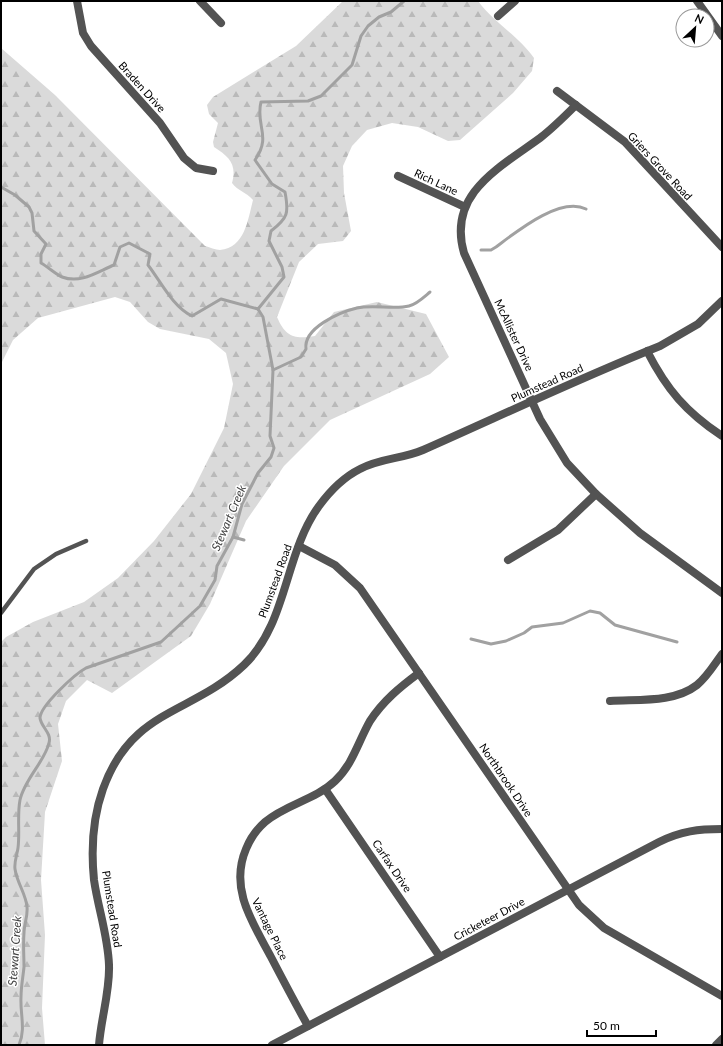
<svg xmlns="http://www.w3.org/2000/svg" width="723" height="1046" font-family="Lato,sans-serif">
<defs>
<pattern id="forest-firs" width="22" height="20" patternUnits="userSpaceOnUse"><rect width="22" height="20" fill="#dadada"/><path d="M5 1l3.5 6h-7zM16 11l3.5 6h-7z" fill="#b9b9b9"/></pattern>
</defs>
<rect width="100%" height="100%" fill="#fff"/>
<path fill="url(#forest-firs)" d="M 343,1 L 478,1 C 494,23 519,36 534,58 L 532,71 L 513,93 L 460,140 L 448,141 L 418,127 L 392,123 L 367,130 L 352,146 L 343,166 L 344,193 L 351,231 L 343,241 L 318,244 L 299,262 L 277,317 C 286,338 295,339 315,336 L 334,312 L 377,302 L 426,314 L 449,357 L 430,374 L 330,420 L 284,466 L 246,521 L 210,604 L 191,636 L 112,693 L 87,680 L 66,701 L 58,724 L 62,761 L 45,812 L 41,880 L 45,935 L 42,1008 L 45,1045 L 1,1045 L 1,642 L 6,637 L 33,622 L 84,602 L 118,578 L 154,541 L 191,494 L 224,428 L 233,384 L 226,353 L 209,339 L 160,329 L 148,322 L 130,302 L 115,297 L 38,318 L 13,340 L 1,364 L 1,48 L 55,95 L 205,246 C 209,247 216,250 220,250 C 245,248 248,219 253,200 C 246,192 238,191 232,183 C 237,165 230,157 214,147 L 213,142 L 218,123 L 209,114 L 207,105 L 213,97 L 296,46 Z"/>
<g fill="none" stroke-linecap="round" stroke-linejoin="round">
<g stroke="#a1a1a1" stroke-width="3">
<path d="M 1,187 L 15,195 L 29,207 L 32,213 L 34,231 L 46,244 L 41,254 L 41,263 C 48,267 58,276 62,277 C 81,284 97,272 114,265 L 120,247 L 129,243 L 150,254 L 148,265 C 161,282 173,307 192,316 L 221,299 L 258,309"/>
<path d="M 481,250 L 491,250 L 496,247 C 516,232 560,196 586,209"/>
<path d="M 258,309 L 284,277 L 282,267 L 269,241 L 271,231 C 288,218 289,213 285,192 L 272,184 L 255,160 C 272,136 255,125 261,102 L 308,101 L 321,96 L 352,65 L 361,36 L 368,26 L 379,17 L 391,12 L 404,1"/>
<path d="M 273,370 L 301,357 L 306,349 C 303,328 340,312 357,308 C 374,304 393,310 409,306 C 417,304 424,297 430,292"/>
<polyline points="233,537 244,540"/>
<polyline points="471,639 491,644 506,641 524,633 532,627 563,623 590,611 600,613 615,625 677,642"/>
<path d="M 19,1045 C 26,1029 20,1014 21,997 C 21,987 23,977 24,967 C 24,956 23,945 24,933 C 24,924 28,916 27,907 C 26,894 17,883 15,869 C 14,862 17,855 18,848 C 20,833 17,815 20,800 C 24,780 45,761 49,743 C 52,733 41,727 40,718 C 40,706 75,674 86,668 L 161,642 L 200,606 L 215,580 L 217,566 L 233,537 L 242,504 L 258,473 L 271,457 L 274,448 L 270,436 L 273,370 L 263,317 L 258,309"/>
</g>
<polyline stroke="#535353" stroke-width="4.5" points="1,613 34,569 56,554 86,541"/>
<g stroke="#535353" stroke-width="8">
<polyline points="77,1 83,33 91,46 160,123 184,158 196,168 213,171"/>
<polyline points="200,1 221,23"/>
<polyline points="697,1 722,36"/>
<polyline points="498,16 515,1"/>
<polyline points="557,91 625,142 722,247"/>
<path d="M 576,105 C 564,117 553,128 540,138 C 499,168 447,194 464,253 L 540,419 L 567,463 L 596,494 L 640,533 L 722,593"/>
<polyline points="398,176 465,207"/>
<path d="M 647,351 C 667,390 686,412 722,436"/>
<polyline points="299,546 335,565 360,588 579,905 604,928 722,996"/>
<polyline points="508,560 558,530 596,494"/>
<path d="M 610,701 C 638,699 674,703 697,685 C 707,677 714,665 722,654"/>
<polyline points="325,789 440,957"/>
<path d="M 308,1026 C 295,1003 283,980 271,957 C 253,923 229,889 246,849 C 250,839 256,830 265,822 C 286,804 315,800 335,781 C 353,764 358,742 370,721 C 383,701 400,687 419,673"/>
<path d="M 99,1045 C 101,1018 110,992 109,965 C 108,936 98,908 94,880 C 91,850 93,817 103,789 C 132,708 191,715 244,665 C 288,623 284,554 319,506 C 330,491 344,477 360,469 C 380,458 402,459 423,450 C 502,415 580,378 660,346 L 698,324 L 722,301"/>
<path d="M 272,1045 L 659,842 C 681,831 699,829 722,829"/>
<polyline points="716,1045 722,1039"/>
</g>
</g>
<g text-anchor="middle" stroke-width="3" stroke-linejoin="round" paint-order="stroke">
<g font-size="11" fill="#000" stroke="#fff">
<text transform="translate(142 87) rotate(48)" y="4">Braden Drive</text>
<text transform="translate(660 166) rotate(47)" y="4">Griers Grove Road</text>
<text transform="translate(436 182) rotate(25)" y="4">Rich Lane</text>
<text transform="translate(514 335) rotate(65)" y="4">McAllister Drive</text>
<text transform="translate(547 383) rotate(-24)" y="4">Plumstead Road</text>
<text transform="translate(275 581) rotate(-70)" y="4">Plumstead Road</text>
<text transform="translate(506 780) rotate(56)" y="4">Northbrook Drive</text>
<text transform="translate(392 866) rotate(56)" y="4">Carfax Drive</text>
<text transform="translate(112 909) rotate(81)" y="4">Plumstead Road</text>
<text transform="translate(489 919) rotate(-28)" y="4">Cricketeer Drive</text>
<text transform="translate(270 929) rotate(64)" y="4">Vantage Place</text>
</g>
<g font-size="12" font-style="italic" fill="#424242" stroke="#fff">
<text transform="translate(229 518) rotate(-67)" y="4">Stewart Creek</text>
<text transform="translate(15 951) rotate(-86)" y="4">Stewart Creek</text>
</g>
</g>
<rect width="723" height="1046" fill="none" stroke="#000000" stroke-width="4"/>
<g transform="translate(695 28) rotate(26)"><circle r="19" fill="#ffffff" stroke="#999999"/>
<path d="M0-3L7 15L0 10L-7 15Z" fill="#000000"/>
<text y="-6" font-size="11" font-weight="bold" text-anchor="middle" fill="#000000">N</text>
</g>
<path d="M587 1030v6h69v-6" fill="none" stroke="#000000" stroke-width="2"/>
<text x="593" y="1030" font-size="12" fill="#000000" stroke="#ffffff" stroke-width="3" paint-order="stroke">50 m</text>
</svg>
